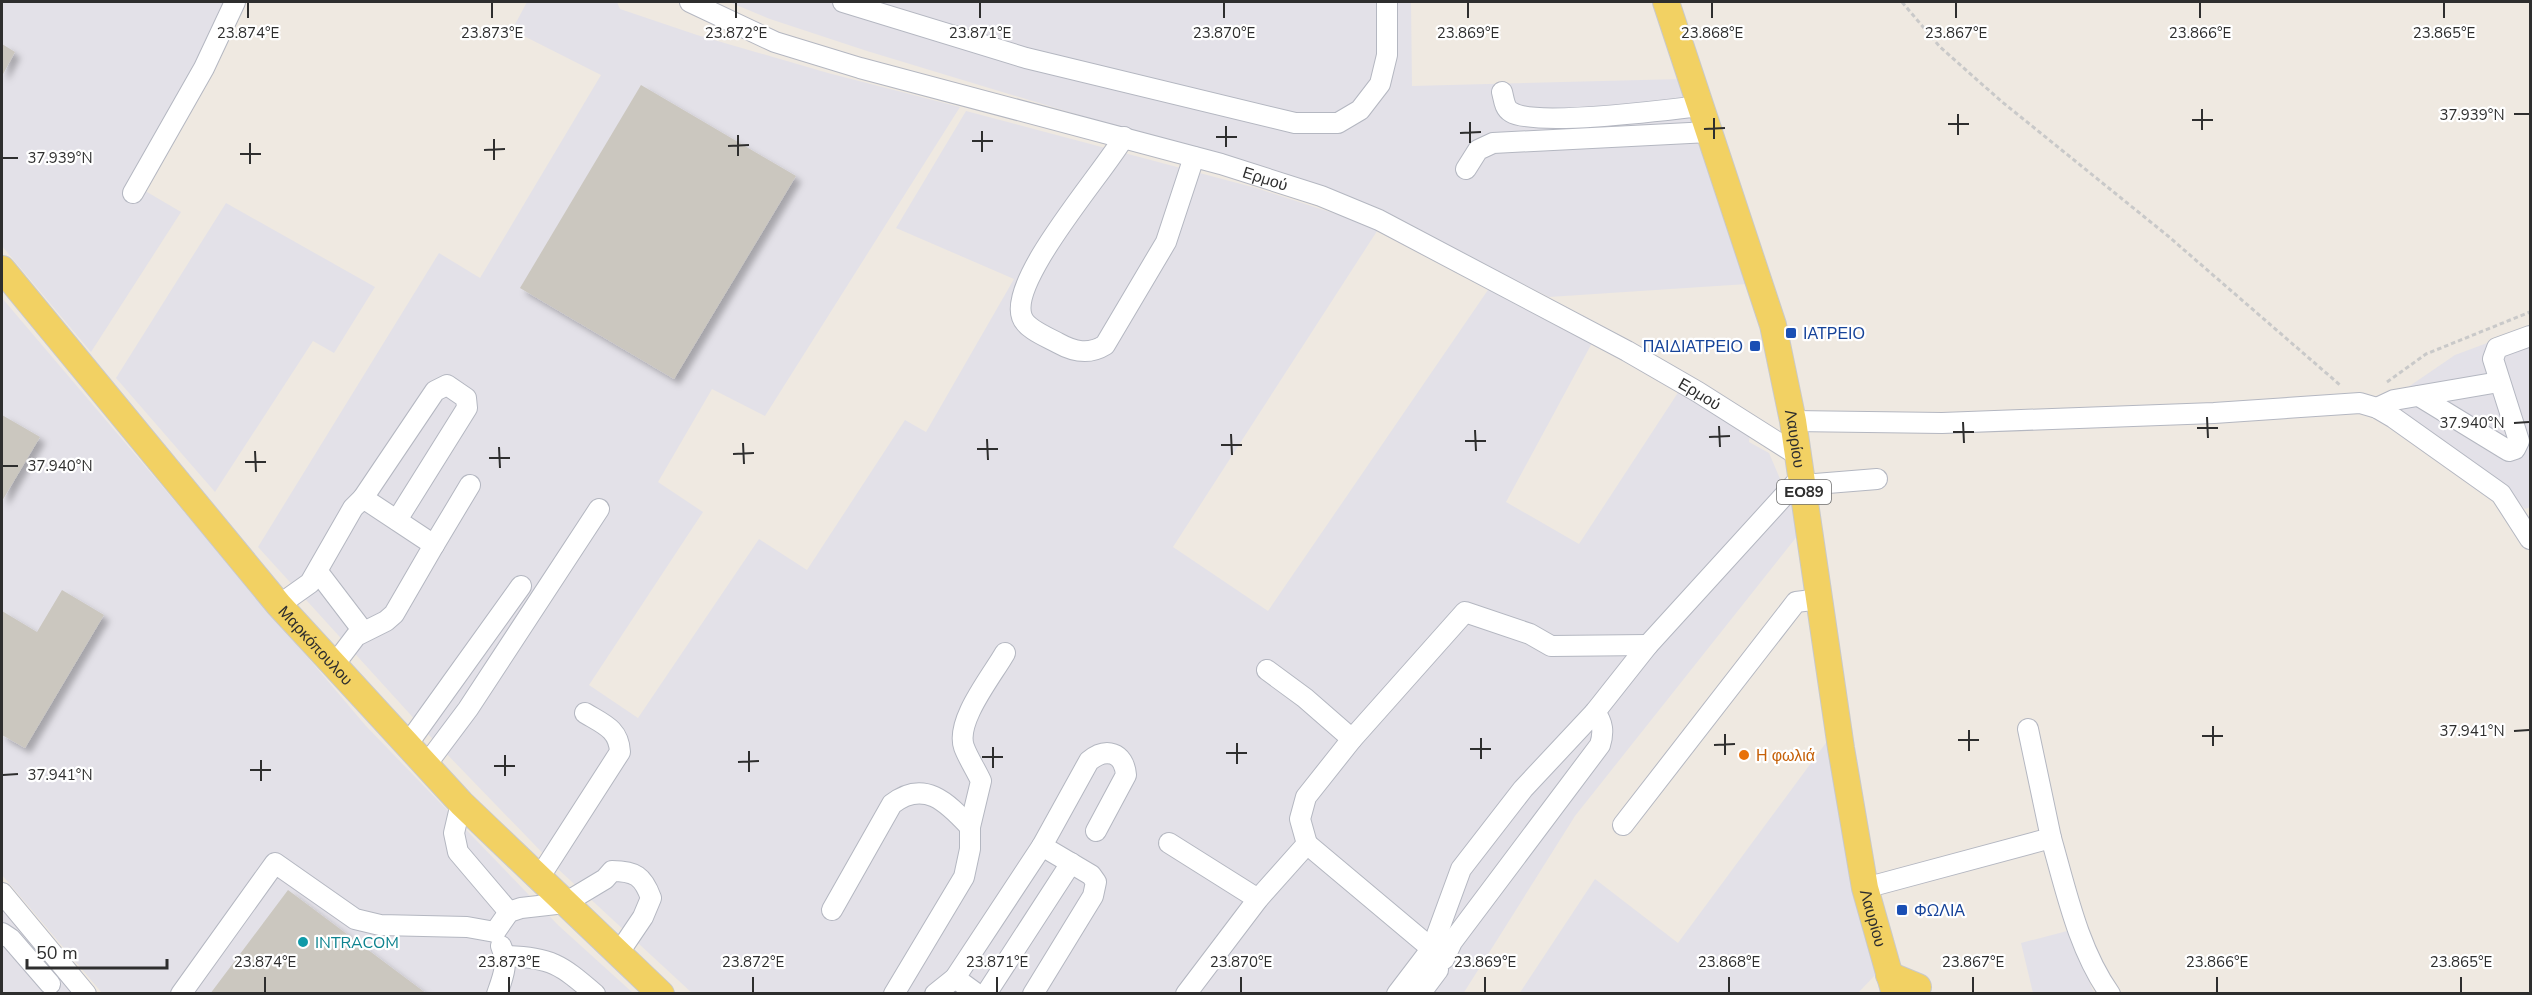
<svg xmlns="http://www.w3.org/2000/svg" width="2532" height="995" font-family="'Nunito Sans',sans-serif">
<defs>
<filter id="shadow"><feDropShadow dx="5.5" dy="5.5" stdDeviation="3" flood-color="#0004"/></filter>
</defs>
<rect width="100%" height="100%" fill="#efe9e1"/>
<g fill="#e3e1e8">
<polygon points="2,2 229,2 195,70 130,182 181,212 91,352 2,246"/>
<polygon points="527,2 617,2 620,9 697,35 828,73 960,107 765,416 712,389 658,482 703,512 589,685 638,718 759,539 807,570 905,420 926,432 1014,279 896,228 966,111 1256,188 1379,228 1173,547 1268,611 1490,287 1592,343 1506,502 1579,544 1681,388 1750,434 1749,442 1769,453 1802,530 1575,816 1463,994 692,993 558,869 439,746 258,547 439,253 480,278 601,75 512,30"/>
<polygon points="729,2 1411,2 1412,86 1681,79 1747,284 1549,297 1412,228 1333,192 867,51 770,19"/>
<polygon points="226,203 375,287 334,353 313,341 215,492 116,378"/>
<polygon points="2,298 366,726 558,925 633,993 102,993 2,875"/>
<polygon points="2530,327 2530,507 2525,509 2502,483 2400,413 2398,394 2455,355"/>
<polygon points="1828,740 1878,972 1858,993 1519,994 1595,879 1678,943"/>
<polygon points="2,905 56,974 73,993 2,993"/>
<polygon points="2071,930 2092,989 2095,993 2033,993 2021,943"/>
</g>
<g fill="#cbc7bf" filter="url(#shadow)">
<polygon points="2,44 15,52 2,76"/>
<polygon points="641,85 796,176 674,379 520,288"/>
<polygon points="2,415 40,437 2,501"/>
<polygon points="62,590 104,615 25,748 2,735 2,611 37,632"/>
<polygon points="288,890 427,994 210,994"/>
</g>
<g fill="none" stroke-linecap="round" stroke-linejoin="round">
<g stroke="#b4b7c1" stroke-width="22">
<g id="minor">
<path id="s1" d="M 690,2 L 775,42 L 860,68 L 1221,164 L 1321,196 L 1379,220 L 1627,351 L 1698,392 L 1799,456"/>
<polyline points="843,2 1026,58 1295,123 1338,123 1360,110 1380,84 1387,55 1387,2"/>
<path d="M 1502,92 C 1504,99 1504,108 1511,112 C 1534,127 1667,110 1700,106"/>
<path d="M 1124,137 C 1104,172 1008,280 1022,317 C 1026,329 1047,337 1058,343 C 1074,352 1089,355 1105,345 L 1166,242 L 1194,157"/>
<polyline points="1466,169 1478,150 1493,143 1709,132"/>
<polyline points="133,193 204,68 235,2"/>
<polyline points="2419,396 2504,448 2509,451 2515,449 2519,441 2493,359 2497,348 2530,336"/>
<polyline points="2377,408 2394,400 2499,382"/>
<polyline points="1793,421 1942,423 2214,413 2360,403 2377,408 2394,418 2501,494 2530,539"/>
<polyline points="1803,485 1877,479"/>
<polyline points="363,498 435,391 447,385 466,398 467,408 397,520"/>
<polyline points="434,545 470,485"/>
<polyline points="318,572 363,631"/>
<polyline points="279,605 310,583 353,508 363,498 434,545 394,614 386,621 356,636 334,665"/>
<polyline points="1267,670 1305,698 1352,739"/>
<polyline points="407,745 521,586"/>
<polyline points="426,765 468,709 599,509"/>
<polyline points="461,803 454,833 458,852 509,912"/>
<polyline points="1623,825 1796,602 1820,599"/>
<path d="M 2051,838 C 2066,890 2078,949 2110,994"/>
<polyline points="1169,843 1258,899"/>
<polyline points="1307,844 1300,819 1306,797 1352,739 1465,612 1530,634 1551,646 1648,645"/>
<path d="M 1042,846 L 1089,761 C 1106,747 1124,752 1126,775 L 1096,831"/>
<path d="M 539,878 L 620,752 C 619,729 603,724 585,713"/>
<polyline points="1865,888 2051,838 2028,729"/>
<polyline points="2,893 86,994"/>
<path d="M 832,910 L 892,804 C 924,779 947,802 970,827"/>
<path d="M 495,932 L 509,912 L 521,908 L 565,903 L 605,879 L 612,871 C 635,871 643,876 651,898 L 643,917 L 618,954"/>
<polyline points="2,933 11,939 50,984"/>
<path d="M 506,956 C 552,958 560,964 595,994"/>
<polyline points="955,978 977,994"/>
<polyline points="181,994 275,863 355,919 380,925 467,927 495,932"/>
<path d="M 497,994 C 503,977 509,963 501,946"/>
<path d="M 894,994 L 964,877 L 970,849 L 970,827 L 981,781 C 976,770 968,758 964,747 C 955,721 992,676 1005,653"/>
<polyline points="935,994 955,978 1042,846 1091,875 1096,882 1093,896 1033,994"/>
<polyline points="986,994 1071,863"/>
<path d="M 1186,994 L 1258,899 L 1307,844 L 1444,959 L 1452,942 L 1600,745 C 1604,732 1603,723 1595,712"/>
<polyline points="1397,994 1432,948 1461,869 1523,789 1595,712 1648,645 1802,476"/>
<polyline points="1420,994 1438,970"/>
</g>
</g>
<g stroke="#c9c9c9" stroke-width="28">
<g id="major">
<path id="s2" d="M 1666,2 L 1773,325 L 1793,421 L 1841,748 L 1865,888 L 1895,994"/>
<path id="s3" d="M 2,269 L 279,605 L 461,803 L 661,994"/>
<polyline points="1889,975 1918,987"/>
</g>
</g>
<g stroke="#c9c9c9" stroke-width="3" stroke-dasharray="4.5 3" stroke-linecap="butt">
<polyline points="1902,2 1940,47 2001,101 2168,236 2340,385"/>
<polyline points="2387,382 2426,354 2530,312"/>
</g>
<use href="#minor" stroke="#fff" stroke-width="20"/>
<use href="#major" stroke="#f2d163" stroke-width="26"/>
</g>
<path fill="none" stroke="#2e2e2e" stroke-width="2" d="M 248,3 L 248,18M 492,3 L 492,18M 736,3 L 736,18M 980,3 L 980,18M 1224,3 L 1224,18M 1468,3 L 1468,18M 1712,3 L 1712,18M 1956,3 L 1956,18M 2200,3 L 2200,18M 2444,3 L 2444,18M 2202,109 L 2202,130M 1958,114 L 1958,135M 2514,114 L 2529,114M 1714,118 L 1714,139M 2192,120 L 2213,120M 1470,122 L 1470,143M 1948,124 L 1969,124M 1226,126 L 1226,147M 1704,129 L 1725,128M 982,131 L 982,152M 1460,133 L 1481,132M 738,135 L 738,156M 1216,137 L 1237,137M 494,139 L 494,160M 972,141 L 993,141M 250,143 L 250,164M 728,146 L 749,145M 484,150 L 505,149M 240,154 L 261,154M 3,158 L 18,158M 2207,417 L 2208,438M 1963,422 L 1964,443M 2514,423 L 2529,422M 1719,426 L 1720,447M 2197,428 L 2218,428M 1475,430 L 1476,451M 1953,432 L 1974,432M 1231,434 L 1232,455M 1709,437 L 1730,436M 987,439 L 988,460M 1465,441 L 1486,441M 743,443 L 744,464M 1221,445 L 1242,445M 499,447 L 500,468M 977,449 L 998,449M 255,451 L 256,472M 733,454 L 754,453M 489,458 L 510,458M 245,462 L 266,462M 3,466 L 18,466M 2213,726 L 2213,746M 1969,730 L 1969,751M 2514,731 L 2529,730M 1725,734 L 1725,755M 2202,736 L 2223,736M 1481,738 L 1481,759M 1958,740 L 1979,740M 1237,743 L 1237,764M 1714,745 L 1735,744M 993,747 L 993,768M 1470,749 L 1491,749M 749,751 L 749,772M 1226,753 L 1247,753M 505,755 L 505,776M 982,757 L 1003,757M 261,760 L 261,781M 738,762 L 759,761M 494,766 L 515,766M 250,770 L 271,770M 3,775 L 18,774M 265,977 L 265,992M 509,977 L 509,992M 753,977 L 753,992M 997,977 L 997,992M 1241,977 L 1241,992M 1485,977 L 1485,992M 1729,977 L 1729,992M 1973,977 L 1973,992M 2217,977 L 2217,992M 2461,977 L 2461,992"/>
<g fill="#1a4fb4" stroke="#fff" stroke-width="2">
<rect x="1785" y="327" width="12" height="12" rx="3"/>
<rect x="1749" y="340" width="12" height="12" rx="3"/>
<rect x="1896" y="904" width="12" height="12" rx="3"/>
</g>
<circle fill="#e8710a" stroke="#fff" stroke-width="2" cx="1744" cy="755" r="6"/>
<circle fill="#0f9aa8" stroke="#fff" stroke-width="2" cx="303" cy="942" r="6"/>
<g text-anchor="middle" stroke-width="4.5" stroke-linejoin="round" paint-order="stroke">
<rect fill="#fff" stroke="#6d6d6d" stroke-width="1.5" x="1777" y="480" width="54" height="24" rx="4.5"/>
<g font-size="15" font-weight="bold" fill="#2e2e2e">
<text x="1804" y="497">ΕΟ89</text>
</g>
<g font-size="16" fill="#2e2e2e" stroke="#fff">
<text dy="6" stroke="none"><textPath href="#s1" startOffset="603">Ερμού</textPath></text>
<text dy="6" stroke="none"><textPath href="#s1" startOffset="1089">Ερμού</textPath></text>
<text dy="6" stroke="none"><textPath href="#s2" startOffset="456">Λαυρίου</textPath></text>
<text dy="6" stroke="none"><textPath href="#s3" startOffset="490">Μαρκόπουλου</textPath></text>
<text dy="6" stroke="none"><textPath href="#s2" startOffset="942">Λαυρίου</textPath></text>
</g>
<g font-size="16" fill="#164399" stroke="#fff" text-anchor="start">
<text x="1803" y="339">ΙΑΤΡΕΙΟ</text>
<text x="1743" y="352" text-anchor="end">ΠΑΙΔΙΑΤΡΕΙΟ</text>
<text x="1914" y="916">ΦΩΛΙΑ</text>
</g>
<g font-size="16" fill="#c56008" stroke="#fff" text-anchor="start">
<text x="1756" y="761">Η φωλιά</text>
</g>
<g font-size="16" fill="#0d838f" stroke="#fff" text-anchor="start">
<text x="315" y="948">INTRACOM</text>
</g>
</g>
<g font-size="15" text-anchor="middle" fill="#2e2e2e" stroke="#fff" stroke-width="4.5" stroke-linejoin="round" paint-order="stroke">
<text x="248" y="38">23.874°E</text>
<text x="492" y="38">23.873°E</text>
<text x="736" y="38">23.872°E</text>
<text x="980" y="38">23.871°E</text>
<text x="1224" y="38">23.870°E</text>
<text x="1468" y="38">23.869°E</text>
<text x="1712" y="38">23.868°E</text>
<text x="1956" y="38">23.867°E</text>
<text x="2200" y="38">23.866°E</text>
<text x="2444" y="38">23.865°E</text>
<text x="2472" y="120">37.939°N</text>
<text x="60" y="163">37.939°N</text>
<text x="2472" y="428">37.940°N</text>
<text x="60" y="471">37.940°N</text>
<text x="2472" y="736">37.941°N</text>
<text x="60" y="780">37.941°N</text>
<text x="265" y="967">23.874°E</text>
<text x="509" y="967">23.873°E</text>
<text x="753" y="967">23.872°E</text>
<text x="997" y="967">23.871°E</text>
<text x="1241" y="967">23.870°E</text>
<text x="1485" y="967">23.869°E</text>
<text x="1729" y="967">23.868°E</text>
<text x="1973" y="967">23.867°E</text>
<text x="2217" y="967">23.866°E</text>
<text x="2461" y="967">23.865°E</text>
</g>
<rect width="2532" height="995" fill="none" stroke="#2e2e2e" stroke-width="6"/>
<path d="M27 959v9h140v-9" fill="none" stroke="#2e2e2e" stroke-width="3"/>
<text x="36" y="959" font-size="18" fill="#2e2e2e" stroke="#ffffff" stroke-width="4.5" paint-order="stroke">50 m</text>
</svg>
